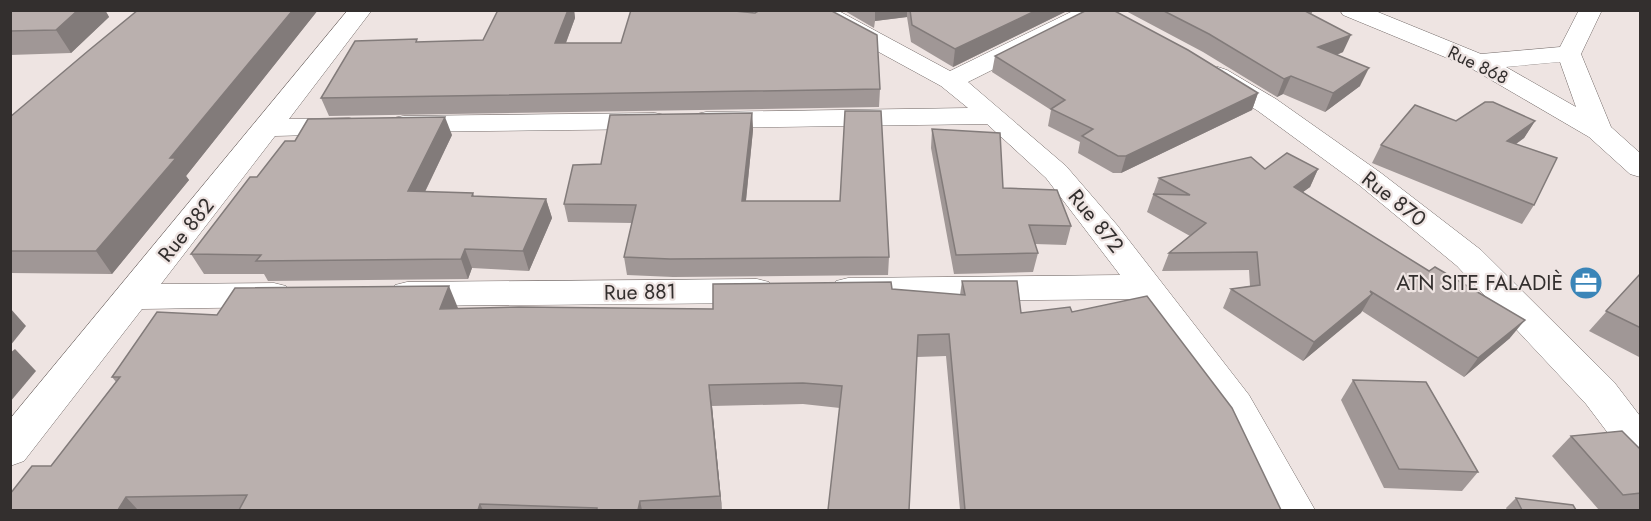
<svg xmlns="http://www.w3.org/2000/svg" width="1651" height="521" font-family="Jost,sans-serif">
<rect width="100%" height="100%" fill="#eee4e2"/>
<g fill="none" stroke-linecap="round" stroke-linejoin="round">
<g stroke="#726967" stroke-width="1">
<g id="minor">
<polygon points="348,10 372,10 289,119 349,118 359,120 363,126 359,132 349,134 275,136 161,284 274,283 286,286 291,295 286,304 274,307 142,309 24,461 10,466 10,419"/>
<polygon points="808,10 837,10 950,71 1075,10 1105,10 1102,15 968,82 1066,166 1117,225 1249,395 1315,510 1272,510 1221,417 1137,299 848,302 836,299 831,290 836,281 848,278 1120,275 1046,178 987,124 706,128 696,126 692,120 696,114 706,112 968,108 941,86 811,15"/>
<path d="M 1340,10 L 1373,10 L 1481,54 L 1560,47 L 1579,10 L 1602,10 L 1581,54 L 1611,127 L 1640,153 L 1640,177 L 1630,174 L 1589,137 L 1469,67 L 1343,15 ZM 1560,62 L 1576,107 L 1506,67 Z"/>
<polygon points="1218,67 1227,70 1276,99 1381,173 1481,250 1614,382 1640,416 1640,462 1626,457 1586,404 1457,266 1359,185 1258,111 1209,80 1205,75 1209,70"/>
<polygon points="655,113 665,115 669,121 665,127 655,129 403,132 393,130 389,124 393,118 403,116"/>
<polygon points="757,279 769,282 774,291 769,300 757,303 407,306 395,303 390,294 395,285 407,282"/>
</g>
</g>
<use href="#minor" fill="#fff" fill-rule="evenodd"/>
</g>
<g fill="#a09796">
<polygon points="10,10 105,10 109,17 71,53 10,55"/>
<polygon points="138,10 318,10 186,176 189,180 112,274 10,273 10,117"/>
<polygon points="498,10 574,10 575,18 566,43 880,89 879,107 329,116 321,98 418,42 483,40"/>
<polygon points="843,10 1069,10 953,67 911,42 907,17 875,21 874,28"/>
<polygon points="1124,10 1313,10 1311,15 1343,52 1337,55 1360,86 1325,112 1283,94 1277,97 1203,52"/>
<polygon points="995,56 1258,93 1252,110 1121,173 1113,173 1078,153 1080,142 1048,126 1051,110 992,72"/>
<polygon points="752,113 753,130 746,201 889,257 888,275 673,277 627,275 624,257 632,223 568,222 564,204 601,164"/>
<polygon points="1456,121 1535,121 1524,138 1516,144 1534,205 1522,224 1372,163 1381,145"/>
<polygon points="932,129 1003,188 1071,226 1066,245 1035,244 1038,253 1033,272 954,274 931,148"/>
<polygon points="452,135 425,192 473,193 474,196 546,199 552,218 529,271 472,268 468,279 268,281 264,274 204,274 191,254"/>
<polygon points="1265,169 1318,169 1310,187 1303,192 1510,338 1464,377 1362,311 1303,361 1223,308 1231,289 1250,286 1249,270 1162,271 1169,253 1190,236 1147,212 1159,178"/>
<polygon points="1641,273 1641,358 1589,331"/>
<polygon points="962,281 1021,313 1072,312 1281,510 960,510 946,356 917,357 840,408 803,404 712,406 722,510 10,510 51,466 116,382 112,377 217,315 458,308 713,309 892,289 960,295"/>
<polygon points="1353,380 1478,472 1462,491 1384,488 1341,400"/>
<polygon points="1571,436 1641,450 1641,509 1629,510 1599,510 1552,456"/>
<polygon points="1516,498 1576,510 1507,510 1506,508"/>
</g>
<g fill="#827b7a">
<polygon points="78,10 105,10 109,17 71,53 56,30"/>
<polygon points="293,10 318,10 186,176 189,180 112,274 96,251 170,158"/>
<polygon points="568,10 574,10 575,18 559,61 555,43"/>
<polygon points="875,10 907,10 907,17 875,21"/>
<polygon points="1037,10 1069,10 953,67 955,49"/>
<polygon points="1351,35 1343,52 1310,65 1318,47"/>
<polygon points="1369,68 1360,86 1325,112 1333,93"/>
<polygon points="1291,76 1283,94 1277,97 1284,79"/>
<polygon points="1258,93 1252,110 1121,173 1126,156"/>
<polygon points="752,113 753,130 744,219 742,201"/>
<polygon points="445,117 452,135 416,210 408,191"/>
<polygon points="1535,121 1524,138 1496,158 1507,141"/>
<polygon points="1318,169 1310,187 1285,205 1294,187"/>
<polygon points="546,199 552,218 529,271 523,251"/>
<polygon points="465,249 472,268 468,279 461,259"/>
<polygon points="449,286 458,308 440,309"/>
<polygon points="1372,294 1361,313 1303,361 1314,342"/>
<polygon points="10,308 26,326 10,346"/>
<polygon points="1525,320 1510,338 1464,377 1478,358"/>
<polygon points="15,349 36,371 10,402 10,353"/>
<polygon points="709,385 712,406 722,510 720,496"/>
<polygon points="126,497 138,510 118,510"/>
<polygon points="640,501 642,510 638,510"/>
<polygon points="480,504 483,510 478,510"/>
</g>
<g fill="#bab0ae" stroke="#827b7a" stroke-width="1.5">
<polygon points="10,10 78,10 56,30 10,31"/>
<polygon points="138,10 293,10 170,158 176,158 96,251 10,251 10,117 88,51"/>
<polygon points="498,10 568,10 555,43 621,43 631,10 724,10 755,13 760,10 830,10 877,35 880,89 321,98 355,41 417,39 416,42 483,40"/>
<polygon points="910,10 1037,10 955,49 912,25"/>
<polygon points="1087,10 1113,10 1188,50 1258,93 1126,156 1118,156 1082,136 1093,129 1051,109 1065,100 995,56"/>
<polygon points="1162,10 1311,10 1307,12 1351,35 1318,47 1369,68 1333,93 1291,76 1284,79 1209,34"/>
<polygon points="1485,102 1493,102 1535,121 1507,141 1557,158 1534,205 1381,145 1415,105 1456,121"/>
<polygon points="845,111 881,111 889,257 670,259 624,257 636,205 564,204 573,165 601,164 610,115 752,113 742,201 840,201"/>
<polygon points="445,117 408,191 473,193 472,196 546,199 523,251 465,249 461,259 256,261 261,255 191,254 250,177 257,177 285,141 295,141 308,119"/>
<polygon points="932,129 1000,133 1003,188 1057,190 1071,226 1029,225 1038,253 956,255"/>
<polygon points="1287,153 1318,169 1294,187 1429,271 1435,267 1525,320 1478,358 1370,291 1372,294 1314,342 1231,289 1260,285 1257,252 1169,253 1206,223 1153,194 1190,195 1159,178 1251,157 1265,169"/>
<polygon points="1641,273 1641,328 1606,311"/>
<polygon points="962,281 1017,281 1021,313 1070,307 1072,312 1147,296 1232,408 1281,510 965,510 949,334 918,335 909,510 828,510 842,386 803,383 709,385 720,496 640,501 638,510 597,510 597,508 480,504 478,510 239,510 247,495 126,497 118,510 10,510 10,494 32,466 51,466 120,377 112,377 157,312 217,315 235,288 449,286 440,309 519,307 713,309 713,284 891,282 892,289 965,295"/>
<polygon points="1353,380 1426,382 1478,472 1399,469"/>
<polygon points="1622,431 1641,450 1641,493 1623,495 1571,436"/>
<polygon points="1516,498 1573,505 1576,510 1522,510"/>
</g>
<defs>
<g id="office-disc" transform="scale(1.725)"><circle r="9.5" fill="#3a85b8" stroke="#eee4e2"/><path d="M-6-3h4V-5.5h4V-3h4V5H-6ZM-1-4.5V-3h2v-1.5ZM-6 0V1H6V0Z" fill="#fff"/></g>
</defs>
<g fill-rule="evenodd">
<use href="#office-disc" x="1586" y="283"/>
</g>
<g text-anchor="middle" stroke-width="4.5" stroke-linejoin="round" paint-order="stroke">
<g font-size="18" fill="#332f2e" stroke="#eee4e2">
<text transform="translate(1478 65) rotate(26)" y="6">Rue 868</text>
</g>
<g font-size="21" fill="#332f2e" stroke="#eee4e2">
<text transform="translate(1394 199) rotate(38)" y="7">Rue 870</text>
<text transform="translate(1096 221) rotate(51)" y="7">Rue 872</text>
<text transform="translate(186 230) rotate(-51)" y="7">Rue 882</text>
<text transform="translate(640 292) rotate(-1)" y="7">Rue 881</text>
</g>
<g font-size="21" fill="#332f2e" stroke="#eee4e2" text-anchor="end">
<text x="1563" y="290">ATN SITE FALADIÈ</text>
</g>
</g>
<rect width="1651" height="521" fill="none" stroke="#332f2e" stroke-width="24"/>
</svg>
